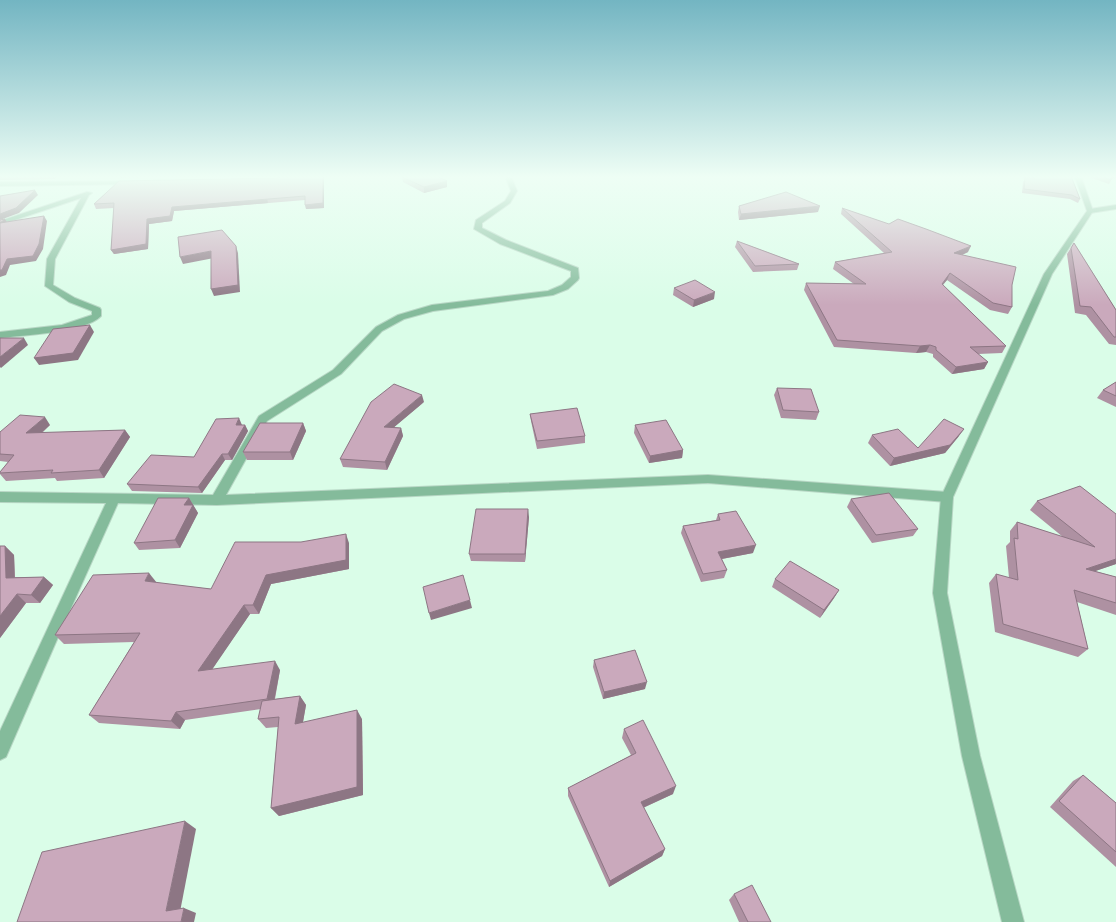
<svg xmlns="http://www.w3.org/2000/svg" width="1116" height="922" font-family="Figtree,sans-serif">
<rect width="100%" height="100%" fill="#dafde8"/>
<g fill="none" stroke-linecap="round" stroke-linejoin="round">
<g stroke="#b8d7c5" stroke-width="2">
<g id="minor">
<polygon points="505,176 511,176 517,191 510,203 482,223 482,228 506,240 578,268 579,278 578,280 568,289 553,295 433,311 404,319 382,331 341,374 267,421 226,495 708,475 947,492 952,494 953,497 952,500 947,502 708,483 217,505 118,503 59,635 6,757 0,760 0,731 106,503 0,502 0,492 213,495 259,416 333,370 376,327 398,315 432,305 548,291 562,285 571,277 571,271 500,244 474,229 476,220 505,201 511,191"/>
<polygon points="136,181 136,183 134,184 0,186 0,182"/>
<path d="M 87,192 L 92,193 L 89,195 L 55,259 L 53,285 L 75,298 L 100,308 L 101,310 L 101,316 C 85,333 23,335 0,338 L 0,332 L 62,325 L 92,315 L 92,311 L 69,302 L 45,286 L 47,259 L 81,198 L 0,225 L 0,221 Z"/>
<polygon points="1116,205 1116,209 1090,213 1087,211 1090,209"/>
</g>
</g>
<g stroke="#b8d7c5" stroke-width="2">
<polygon id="tertiary" points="1073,176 1080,176 1082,179 1093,211 1052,274 953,497 947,593 980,756 1024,922 1002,922 962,756 933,593 941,497 1044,274 1087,211 1076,180"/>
</g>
<use href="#minor" fill="#84bb9b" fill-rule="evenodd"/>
<use href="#tertiary" fill="#84bb9b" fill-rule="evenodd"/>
</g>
<g fill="#ae91a2">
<polygon points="0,176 59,176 54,179 0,180"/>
<polygon points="120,176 206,176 121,178"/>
<polygon points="282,176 324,176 324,208 306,209 305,200 174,211 172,221 149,224 148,249 114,254 111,250 114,208 96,209 94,204 277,178"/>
<polygon points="1019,176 1071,176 1080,199 1078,203 1070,199 1022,193 1023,182 1025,179"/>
<polygon points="1086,176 1116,176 1116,178 1112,179 1109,184"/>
<polygon points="402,177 447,187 424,193 403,182"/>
<polygon points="739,206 818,212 739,220 738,212"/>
<polygon points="842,208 968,252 962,255 1012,285 1012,307 1008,314 990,310 947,280 943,285 1006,346 1002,353 978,354 988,362 984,369 952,374 933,357 933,354 926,352 916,353 834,347 804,290 806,283 854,284 833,269 835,262 884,253 841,214"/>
<polygon points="737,241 799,264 797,270 753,272 735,247"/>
<polygon points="1074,243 1116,310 1116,345 1109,344 1086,315 1075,313 1067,254"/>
<polygon points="674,288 714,299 693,307 673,295"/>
<polygon points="1116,382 1116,407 1097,398 1103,390"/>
<polygon points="777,388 819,412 816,420 781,418 774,395"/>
<polygon points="424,402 394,427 401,428 403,436 387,470 343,467 340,459"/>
<polygon points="530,414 585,436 585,443 537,449 531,421"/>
<polygon points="303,423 306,431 293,460 247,460 243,452"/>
<polygon points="50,425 42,433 125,430 130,437 104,478 57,481 55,478 6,481 0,474 0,472 8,462 0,461 0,432"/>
<polygon points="242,425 245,425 248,431 232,460 225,460 202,493 132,491 127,484 194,457"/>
<polygon points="635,425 683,450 682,458 649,463 634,433"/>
<polygon points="872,435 918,448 959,436 945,453 890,466 868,443"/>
<polygon points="1080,486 1116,564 1095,571 1116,577 1116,615 1077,602 1088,649 1078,657 995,632 989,583 996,574 1009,578 1006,546 1010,542 1010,531 1017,522 1063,537 1030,510 1037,501"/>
<polygon points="189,498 198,513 180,548 139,550 134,543"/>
<polygon points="851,499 918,529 913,536 872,543 847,507"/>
<polygon points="718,514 753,553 722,559 727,570 724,578 701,582 681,533 683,526 716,520"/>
<polygon points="529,517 525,562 471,561 469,554"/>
<polygon points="349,543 349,569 271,584 259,614 250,614 212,669 280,670 275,699 300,696 306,705 303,722 362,719 363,795 279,816 271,808 278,727 266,728 258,719 261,709 185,720 180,729 99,723 89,715 134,642 64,644 55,635 157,583 211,589"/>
<polygon points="5,546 14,555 15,577 44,577 53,585 40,603 26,603 0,638"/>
<polygon points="775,579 839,590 834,598 820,618 772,587"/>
<polygon points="594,660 645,689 603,699 593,667"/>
<polygon points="624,729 673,794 643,808 665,849 662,856 609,887 568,796 568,788 631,755 622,738"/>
<polygon points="1083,775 1116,803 1116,867 1050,807 1073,781"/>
<polygon points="734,894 771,922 739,922 729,900"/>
</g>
<g fill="#8d7684">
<polygon points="52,176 59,176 54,179"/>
<polygon points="323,176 324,176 324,208 306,209 305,205"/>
<polygon points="447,181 447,187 424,193 424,187"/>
<polygon points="35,190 38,195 19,213 0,220 0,214"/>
<polygon points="267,198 268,203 174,211 172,221 149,224 148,249 114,254 111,250 147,219 172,207"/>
<polygon points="820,206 818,212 739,220 741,214"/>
<polygon points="44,216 47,221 43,249 36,261 10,265 6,275 0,277 0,270 7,259"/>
<polygon points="5,219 8,224 0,223"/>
<polygon points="236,246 238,253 240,292 214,296 211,289"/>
<polygon points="971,246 968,252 951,260 954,253"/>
<polygon points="211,251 214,258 183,264 180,257"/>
<polygon points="950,273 947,280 938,290 942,284"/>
<polygon points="715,292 714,299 693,307 694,300"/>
<polygon points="90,325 94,332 78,360 39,365 34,358"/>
<polygon points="24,338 28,345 1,368 0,367 0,357"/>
<polygon points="930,345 926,352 916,353 920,346"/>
<polygon points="988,362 984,369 952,374 956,367"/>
<polygon points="422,395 424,402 386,434 384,427"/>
<polygon points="45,417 50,425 32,441 26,433"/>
<polygon points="239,418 242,425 236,425"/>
<polygon points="303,423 306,431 293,460 290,452"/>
<polygon points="245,425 248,431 232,460 228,454"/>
<polygon points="401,428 403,436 387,470 385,462"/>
<polygon points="964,429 959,436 945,453 890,466 894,458"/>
<polygon points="125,430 130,437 104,478 99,470"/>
<polygon points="683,450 682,458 649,463 650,456"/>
<polygon points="222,454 225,460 202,493 198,487"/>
<polygon points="189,498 198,513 180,548 175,540 184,505"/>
<polygon points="528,509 529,517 525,562 525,554"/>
<polygon points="346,534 349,543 349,569 271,584 259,614 253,605 266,575"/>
<polygon points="756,545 753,553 716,560 718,552"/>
<polygon points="5,546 14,555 15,586 6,578"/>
<polygon points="1116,559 1116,564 1078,577 1086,569"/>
<polygon points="149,573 157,583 145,581"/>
<polygon points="44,577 53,585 40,603 31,595"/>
<polygon points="839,590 834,598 820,618 824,610"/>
<polygon points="17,594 26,603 0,638 0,616"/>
<polygon points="470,600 472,608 431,620 429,613"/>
<polygon points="244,605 250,614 205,680 198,671"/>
<polygon points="275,661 280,670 273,707 267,699"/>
<polygon points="647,682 645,689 603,699 604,692"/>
<polygon points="300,696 306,705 301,733 295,724"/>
<polygon points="357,710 362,719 363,795 279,816 271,808"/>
<polygon points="176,712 185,720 180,729 171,721"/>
<polygon points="676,786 673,794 638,810 641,802"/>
<polygon points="185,821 196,829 179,917 166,911"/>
<polygon points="665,849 662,856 609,887 610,881"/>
<polygon points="184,908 196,913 194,922 181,922"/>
</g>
<g fill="#caa9bc" stroke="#8d7684">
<polygon points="282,176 323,176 323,203 305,205 305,196 172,207 170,216 147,219 146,244 111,250 114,203 94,204 119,181 277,178"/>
<polygon points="404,176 437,176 447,181 424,187 402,177"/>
<polygon points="1030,176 1071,176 1080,199 1072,195 1024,189 1025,178 1035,178"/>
<polygon points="1101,176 1112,176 1111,180"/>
<polygon points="35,190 16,208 0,214 0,196"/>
<polygon points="786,192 820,206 741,214 739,206"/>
<polygon points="842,208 889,224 898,219 926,229 971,246 954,253 1016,267 1012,285 1012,307 993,303 950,273 942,284 1006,346 970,347 988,362 956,367 936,350 936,347 930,345 920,346 837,340 806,283 866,284 835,262 892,252"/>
<polygon points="44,216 39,244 33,256 7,259 2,270 0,270 0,220 5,219 0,223"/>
<polygon points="222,230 236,246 238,285 211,289 211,251 180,257 178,237"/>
<polygon points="737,241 799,264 755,266"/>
<polygon points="1074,243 1116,310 1116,337 1114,337 1091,307 1080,306 1071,248"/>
<polygon points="695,280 715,292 694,300 674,288"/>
<polygon points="90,325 73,353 34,358 53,329"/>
<polygon points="0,338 24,338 0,357"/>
<polygon points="1116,382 1116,396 1103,390"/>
<polygon points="394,384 422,395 384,427 401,428 385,462 340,459 371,402"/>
<polygon points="777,388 811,389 819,412 783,410"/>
<polygon points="577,408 585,436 537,441 530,414"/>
<polygon points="20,415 45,417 26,433 125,430 99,470 51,473 53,470 0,473 0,472 14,455 0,454 0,432"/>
<polygon points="239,418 236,425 245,425 228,454 222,454 198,487 127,484 151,455 194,457 216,419"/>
<polygon points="944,419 964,429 950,445 894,458 872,435 898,429 918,448"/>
<polygon points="666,420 683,450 650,456 635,425"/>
<polygon points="260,423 303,423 290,452 243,452"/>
<polygon points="1080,486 1116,514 1116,559 1086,569 1116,577 1116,603 1074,590 1088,649 1003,624 996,574 1018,580 1014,538 1018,539 1017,522 1095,547 1037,501"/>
<polygon points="889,493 918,529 876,535 851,499"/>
<polygon points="158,498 189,498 184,505 193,505 175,540 134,543"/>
<polygon points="476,509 528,509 525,554 469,554"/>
<polygon points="736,511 756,545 718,552 727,570 703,574 683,526 720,520 718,514"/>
<polygon points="346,534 346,560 266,575 253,605 244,605 198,671 275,661 267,699 176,712 171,721 89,715 140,633 55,635 93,575 149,573 145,581 211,589 235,542 301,542"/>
<polygon points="0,546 5,546 6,578 44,577 31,595 17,594 0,616"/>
<polygon points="790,561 839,590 824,610 775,579"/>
<polygon points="463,575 470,600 429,613 423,587"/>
<polygon points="635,650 647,682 604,692 594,660"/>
<polygon points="300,696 295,724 357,710 357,787 271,808 279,717 258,719 262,701"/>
<polygon points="643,720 676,786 641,802 665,849 610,881 568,788 636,753 624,729"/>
<polygon points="1083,775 1116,803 1116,852 1059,801"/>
<polygon points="185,821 166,911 184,908 181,922 17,922 42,852"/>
<polygon points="752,885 771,922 748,922 734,894"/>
</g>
<linearGradient id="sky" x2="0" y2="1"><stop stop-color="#73b5c2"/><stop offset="0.58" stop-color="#eefef5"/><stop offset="1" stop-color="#eefef5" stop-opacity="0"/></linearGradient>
<rect width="1116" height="305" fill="url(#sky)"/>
</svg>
